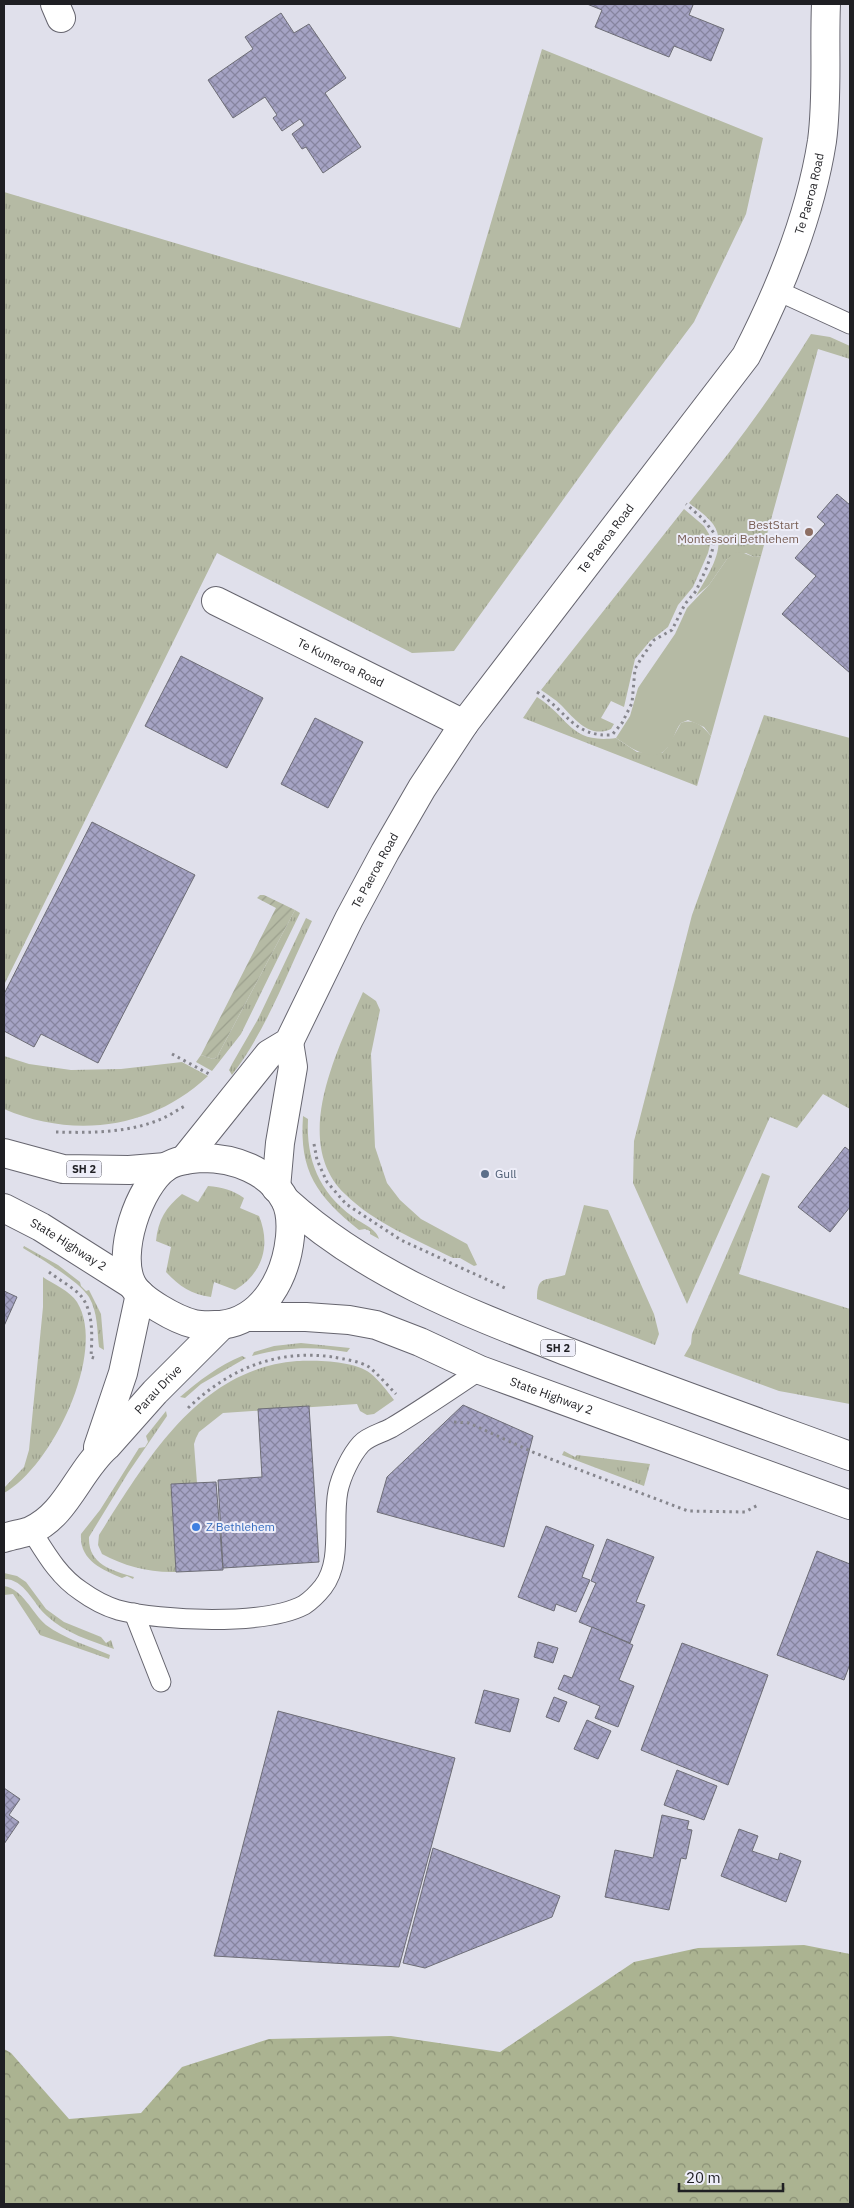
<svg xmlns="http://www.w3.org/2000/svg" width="854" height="2208" font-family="'IBM Plex Sans',sans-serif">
<defs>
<pattern id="grass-tufts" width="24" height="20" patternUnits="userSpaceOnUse" patternTransform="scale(1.25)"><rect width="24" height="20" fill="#b5baa4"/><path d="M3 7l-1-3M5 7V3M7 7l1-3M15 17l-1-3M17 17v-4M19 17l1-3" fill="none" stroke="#9b9f8d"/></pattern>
<pattern id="forest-crowns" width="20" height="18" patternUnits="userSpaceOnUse" patternTransform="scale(1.25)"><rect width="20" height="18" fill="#abb391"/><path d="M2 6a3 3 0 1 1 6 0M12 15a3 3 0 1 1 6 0" fill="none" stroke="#8b9176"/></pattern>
<pattern id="garden-furrows" width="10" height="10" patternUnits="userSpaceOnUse" patternTransform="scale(1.25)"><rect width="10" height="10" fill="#b5baa4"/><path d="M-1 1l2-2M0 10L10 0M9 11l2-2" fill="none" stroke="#9b9f8d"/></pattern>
<pattern id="building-cross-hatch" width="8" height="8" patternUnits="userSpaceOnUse" patternTransform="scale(1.25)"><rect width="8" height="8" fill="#a5a3c4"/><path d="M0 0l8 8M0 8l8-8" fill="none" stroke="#86849f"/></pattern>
</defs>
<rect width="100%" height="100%" fill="#e0e0eb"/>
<g fill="url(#grass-tufts)">
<polygon points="542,49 763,138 746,214 694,322 614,429 454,651 412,653 217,553 4,985 4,192 460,328"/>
<path d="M 811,334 L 830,337 L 850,346 L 850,359 L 818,349 L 761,556 L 754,557 L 746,553 L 727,559 L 709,585 L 696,596 C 707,576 729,546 713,524 C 707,516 697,509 689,503 C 734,448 774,394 811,334 Z"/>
<path d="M 684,509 L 704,526 L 709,534 L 711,541 L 708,553 L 693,587 L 678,605 L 668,627 L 650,641 L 635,659 L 624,707 L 611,701 L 601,718 L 614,724 L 611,729 C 589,739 574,718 561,705 C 555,699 548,695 541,690 Z"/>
<path d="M 537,697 C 570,718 570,744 616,738 L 637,752 L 662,753 L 667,748 L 681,723 C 694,718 703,726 711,736 L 697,786 L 523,718 Z"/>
<polygon points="764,715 850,738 850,1109 823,1094 797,1128 770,1117 687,1304 633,1183 634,1141 692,915"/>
<polygon points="295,910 300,913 241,1034 212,1071 196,1062 201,1055 213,1059 217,1057"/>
<path d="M 306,918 L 312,921 C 287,973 267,1029 232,1075 L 229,1070 L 232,1064 L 258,1019 Z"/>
<path d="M 363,992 L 376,1001 L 380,1010 L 371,1054 L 375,1147 L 387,1183 L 400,1200 L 421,1219 L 467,1244 L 477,1265 L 474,1266 L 460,1258 L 453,1258 C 417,1240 374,1223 345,1194 C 290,1141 338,1049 363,992 Z"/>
<path d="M 4,1056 L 29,1064 L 71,1070 L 121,1069 L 182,1062 L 208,1076 C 152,1129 74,1139 4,1109 Z"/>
<path d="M 303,1116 L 308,1119 C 306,1160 319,1192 353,1217 C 361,1223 377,1229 379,1239 L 370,1234 L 370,1231 L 365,1229 L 359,1230 C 317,1196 299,1172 303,1116 Z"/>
<polygon points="762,1173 770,1176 739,1274 850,1309 850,1404 779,1391 684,1356 691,1344 692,1334"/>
<path d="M 208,1186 C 222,1187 233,1190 244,1198 L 240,1208 L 259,1216 C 271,1245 263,1273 235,1290 L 214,1282 L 211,1297 C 191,1294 180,1287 166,1272 L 171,1247 L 156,1241 C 158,1220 166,1207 182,1194 L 198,1202 Z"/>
<path d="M 584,1205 L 608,1210 L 654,1314 L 659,1334 L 655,1345 L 537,1299 C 537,1275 545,1281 565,1275 Z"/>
<path d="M 24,1246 L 58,1265 L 80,1282 L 81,1286 L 86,1291 L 89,1290 L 101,1314 L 104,1350 L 99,1347 C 97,1330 98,1313 89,1297 C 79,1281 40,1258 23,1248 Z"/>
<path d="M 43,1277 C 53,1284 70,1291 77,1302 C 108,1352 51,1468 4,1493 L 4,1488 L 24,1467 L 29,1450 L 43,1307 Z"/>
<path d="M 301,1343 L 350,1348 L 347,1352 C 314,1346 285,1347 252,1356 L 254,1352 L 274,1346 Z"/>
<path d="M 242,1356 L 246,1358 L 201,1384 L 185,1398 L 180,1397 C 199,1381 219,1365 242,1356 Z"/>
<path d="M 297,1361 C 317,1360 355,1361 370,1373 C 379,1380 387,1391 394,1400 L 374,1414 L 367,1415 L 360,1411 L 357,1404 L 223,1413 L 199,1432 L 196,1438 L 194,1444 L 197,1483 L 171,1484 L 176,1572 C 150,1573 124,1566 102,1554 L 98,1545 L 99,1535 C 147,1460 198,1369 297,1361 Z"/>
<path d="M 166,1411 L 167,1416 L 128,1473 L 89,1537 C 88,1564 111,1570 134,1577 L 133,1579 L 127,1576 L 122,1578 C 102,1570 79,1560 81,1534 L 100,1510 L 139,1448 L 145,1447 L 148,1442 L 146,1436 Z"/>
<polygon points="564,1451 575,1457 577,1455 650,1464 644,1486 562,1455"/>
<path d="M 4,1573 L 17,1576 L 26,1582 L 46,1609 L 64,1622 L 101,1637 L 106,1643 L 111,1640 L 114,1649 C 91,1641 65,1633 47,1616 C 33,1604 25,1579 4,1579 Z"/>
<path d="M 4,1586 C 23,1589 32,1613 46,1625 C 65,1639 89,1646 110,1655 L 109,1659 L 40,1635 L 13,1594 L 4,1595 Z"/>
</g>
<polygon fill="url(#forest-crowns)" points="804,1945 850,1954 850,2204 4,2204 4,2049 11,2053 69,2119 141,2113 182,2067 269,2039 391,2036 500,2052 634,1962 698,1948"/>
<path fill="#b5baa4" d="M 741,552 L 754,557 L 761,556 L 711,736 L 704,727 L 688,720 L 681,723 C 675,730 674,740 668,747 C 654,766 630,747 616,738 L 630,716 L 638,688 L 675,634 L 687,608 L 709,585 L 727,559 L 734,553 Z"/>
<polygon fill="url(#garden-furrows)" points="260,895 264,895 295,910 217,1057 213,1059 201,1055 276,908 257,898"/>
<g fill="url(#building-cross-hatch)" stroke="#6d6d76">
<polygon points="587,4 690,4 693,5 689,15 724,29 711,61 674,46 669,57 595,27 602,10"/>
<polygon points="281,13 294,33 309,24 346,78 325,93 361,147 323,173 306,147 302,149 292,134 304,125 300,119 282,131 273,118 277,115 265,97 233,118 208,80 253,49 245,37"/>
<polygon points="837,494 850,505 850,673 782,614 816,576 795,558 825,524 817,517"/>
<polygon points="181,656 263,698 227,768 145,726"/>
<polygon points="315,718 363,742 328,808 281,784"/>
<polygon points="92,822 195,875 98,1063 41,1034 34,1047 4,1031 4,994"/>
<polygon points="845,1147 850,1151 850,1207 830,1232 798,1207"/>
<polygon points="4,1291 17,1297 4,1326"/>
<polygon points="463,1405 533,1436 504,1547 377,1512 387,1477"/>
<polygon points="309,1406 319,1562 223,1568 218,1480 262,1477 258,1409"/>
<polygon points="216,1482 223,1570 176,1572 171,1484"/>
<polygon points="546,1526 594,1545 582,1577 590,1580 576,1612 556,1604 554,1611 518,1597"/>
<polygon points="607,1539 654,1557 636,1602 645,1605 630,1643 579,1622 596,1583 591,1581"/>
<polygon points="817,1551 850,1564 850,1664 844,1680 777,1655"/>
<polygon points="592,1627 633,1645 619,1680 634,1686 618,1727 595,1718 600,1706 558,1689 564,1675 572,1678"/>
<polygon points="538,1642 558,1648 553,1663 534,1657"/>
<polygon points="682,1643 768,1675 728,1785 641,1750"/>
<polygon points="484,1690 519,1699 510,1732 475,1723"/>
<polygon points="554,1697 567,1702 559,1722 546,1717"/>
<polygon points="278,1711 455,1758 399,1967 214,1956"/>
<polygon points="587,1720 611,1731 598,1759 574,1749"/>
<polygon points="677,1770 717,1786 704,1820 664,1805"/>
<polygon points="4,1788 20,1799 9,1815 19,1822 4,1844"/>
<polygon points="662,1815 689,1821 687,1829 692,1830 686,1859 681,1858 669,1910 605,1897 615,1850 653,1858"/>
<polygon points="739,1829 758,1836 752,1851 778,1860 780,1853 801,1861 786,1902 721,1876"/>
<polygon points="433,1848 560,1896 552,1917 425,1968 403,1963"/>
</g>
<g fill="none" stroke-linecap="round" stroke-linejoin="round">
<g stroke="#66656f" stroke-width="21">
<g id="service">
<polyline points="778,291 850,324"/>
<path d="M 31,1530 C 45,1552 58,1576 81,1591 C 92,1599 105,1606 118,1610 C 161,1621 264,1626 304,1605 C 310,1601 319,1592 323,1587 C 343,1561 332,1521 338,1491 C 341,1476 351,1455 361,1444 C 368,1436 382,1433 391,1428 C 421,1410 450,1390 480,1370"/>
<polyline points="134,1613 161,1682"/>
</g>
</g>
<g stroke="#66656f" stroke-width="30">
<g id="minor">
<polyline points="55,4 61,18"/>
<path id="s1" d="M 216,601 L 464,724"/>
<polyline points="98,1447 123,1373 140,1294"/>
<path id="s2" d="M 4,1538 C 12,1535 22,1534 30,1531 C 67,1515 78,1471 107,1446 L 155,1392 L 222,1325"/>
</g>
</g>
<g stroke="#66656f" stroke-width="30">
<g id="tertiary">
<path id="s3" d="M 184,1160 L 269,1054 L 289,1042 L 349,919 L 385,852 L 422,788 L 464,724 L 746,356 C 781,288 810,217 822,141 C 828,96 824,49 826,4"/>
<polyline points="276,1188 280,1143 293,1067 289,1042"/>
</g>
</g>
<g stroke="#66656f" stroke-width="30">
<g id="trunk">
<polyline points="4,1153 63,1169 129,1170 166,1167"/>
<path d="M 202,1158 C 234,1158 269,1170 285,1200 C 291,1211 291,1226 290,1237 C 286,1276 264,1320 221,1325 C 213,1325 202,1326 194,1324 C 177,1320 140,1300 132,1284 C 116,1254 139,1186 166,1167 C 176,1160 190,1159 202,1158 Z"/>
<path d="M 286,1201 C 369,1276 468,1313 571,1353 C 663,1388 757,1422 850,1456"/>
<path id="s4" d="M 4,1208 L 41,1227 L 131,1284"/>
<path id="s5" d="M 247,1317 L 306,1317 L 349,1320 L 376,1325 L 420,1342 L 480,1370 L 850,1505"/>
</g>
</g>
<g stroke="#86868d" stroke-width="3" stroke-dasharray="2.5 4" stroke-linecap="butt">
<path d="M 537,692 C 567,711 573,737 612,735 L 622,723 L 632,703 L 635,669 L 642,657 L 654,640 L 672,630 L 685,604 L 696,591 L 707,567 L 713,548 L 714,533 L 702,518 L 686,504"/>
<polyline points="172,1054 211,1075"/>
<path d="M 56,1132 C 90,1133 129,1133 161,1119 C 169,1116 177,1110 185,1106"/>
<polyline points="314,1144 317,1160 327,1182 346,1204 401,1240 505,1288"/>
<path d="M 49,1272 C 59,1280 73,1287 81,1296 C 94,1312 92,1338 91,1357 L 94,1358"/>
<path d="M 188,1408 C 229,1369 276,1349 333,1357 C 343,1359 360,1361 369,1367 C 379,1375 388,1386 396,1394"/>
<polyline points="454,1422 469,1423 535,1453 688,1511 745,1512 758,1505"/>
</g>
<use href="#service" stroke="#fff" stroke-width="19"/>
<use href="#minor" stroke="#fff" stroke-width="28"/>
<use href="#tertiary" stroke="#fff" stroke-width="28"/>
<use href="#trunk" stroke="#fff" stroke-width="28"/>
</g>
<circle fill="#8d6e63" stroke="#ededf8" stroke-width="2" cx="809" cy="532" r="5"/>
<circle fill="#5c6f8a" stroke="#ededf8" stroke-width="2" cx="485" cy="1174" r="5"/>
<circle fill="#3f7fe0" stroke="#ededf8" stroke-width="2" cx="196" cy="1527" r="5"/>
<g text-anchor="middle" stroke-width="4" stroke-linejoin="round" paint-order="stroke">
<g fill="#ededf8" stroke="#5d5d63" stroke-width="1">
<rect x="66.5" y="1160.5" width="35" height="17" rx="4"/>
<rect x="540.5" y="1339.5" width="35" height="17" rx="4"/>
</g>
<g font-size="11" font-weight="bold" fill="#1f1f23">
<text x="84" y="1173">SH 2</text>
<text x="558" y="1352">SH 2</text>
</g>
<g font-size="12" fill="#1f1f23" stroke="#ededf8">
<text dy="4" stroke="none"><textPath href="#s3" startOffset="1161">Te Paeroa Road</textPath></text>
<text dy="4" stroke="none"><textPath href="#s3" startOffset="756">Te Paeroa Road</textPath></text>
<text dy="4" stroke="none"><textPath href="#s1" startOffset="139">Te Kumeroa Road</textPath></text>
<text dy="4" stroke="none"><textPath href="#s3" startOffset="351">Te Paeroa Road</textPath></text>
<text dy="4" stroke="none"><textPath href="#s4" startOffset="74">State Highway 2</textPath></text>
<text dy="4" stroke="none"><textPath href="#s2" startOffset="219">Parau Drive</textPath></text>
<text dy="4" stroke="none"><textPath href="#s5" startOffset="319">State Highway 2</textPath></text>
</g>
<g font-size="12" fill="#785e54" stroke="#ededf8" text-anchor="end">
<text x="799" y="529">BestStart<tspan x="799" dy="14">Montessori Bethlehem</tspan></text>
</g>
<g font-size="12" fill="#4e5e75" stroke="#ededf8" text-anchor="start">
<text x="495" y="1178">Gull</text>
</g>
<g font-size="12" fill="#366cbe" stroke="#ededf8" text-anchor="start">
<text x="206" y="1531">Z Bethlehem</text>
</g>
</g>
<rect width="854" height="2208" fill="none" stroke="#1f1f23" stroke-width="10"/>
<path d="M679 2183v8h104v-8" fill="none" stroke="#1f1f23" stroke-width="2.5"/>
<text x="686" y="2183" font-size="15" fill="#1f1f23" stroke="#ededf8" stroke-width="4" paint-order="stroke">20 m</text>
</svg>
